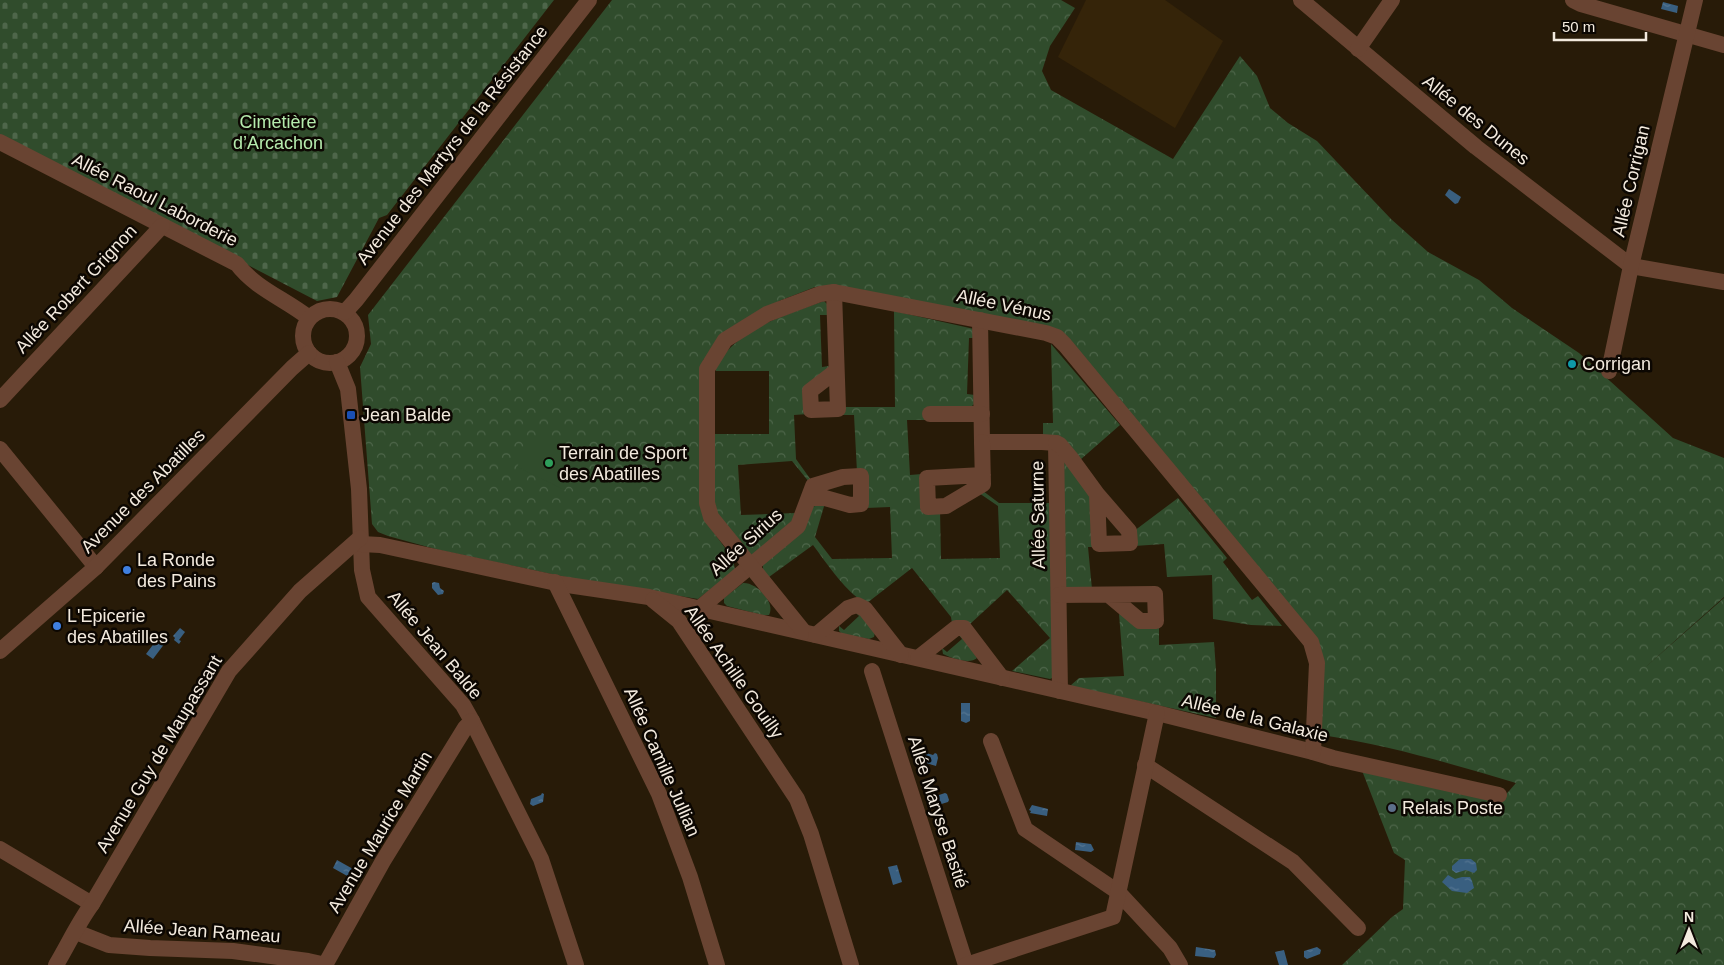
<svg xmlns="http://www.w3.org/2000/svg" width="1724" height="965" font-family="Helvetica,sans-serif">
<defs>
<pattern id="forest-crowns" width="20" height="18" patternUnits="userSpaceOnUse" patternTransform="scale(1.25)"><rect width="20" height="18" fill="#304c2c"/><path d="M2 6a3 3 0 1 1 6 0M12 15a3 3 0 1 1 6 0" fill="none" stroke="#4e664a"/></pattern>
<pattern id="cemetery-stones" width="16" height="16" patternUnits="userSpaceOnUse" patternTransform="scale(1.25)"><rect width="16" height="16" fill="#304c2c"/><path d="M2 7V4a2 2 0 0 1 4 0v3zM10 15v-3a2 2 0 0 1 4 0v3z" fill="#4e664a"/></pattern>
<pattern id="water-ripples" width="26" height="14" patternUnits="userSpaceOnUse" patternTransform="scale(1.25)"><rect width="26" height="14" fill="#395f80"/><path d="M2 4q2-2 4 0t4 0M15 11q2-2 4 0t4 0" fill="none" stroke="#567692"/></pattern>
</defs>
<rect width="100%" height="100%" fill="#281b08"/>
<polygon fill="#352409" points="1086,0 1165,0 1223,41 1175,128 1058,57"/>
<g fill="url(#forest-crowns)">
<path d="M 612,0 L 1061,0 L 1075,8 L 1050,46 L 1042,71 L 1051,90 L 1173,159 L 1240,56 L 1257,76 L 1270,108 L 1288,123 L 1317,141 L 1391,219 L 1428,252 L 1479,280 L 1512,308 L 1579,353 L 1673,438 L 1724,458 L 1724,597 L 1640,672 L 1724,598 L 1724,965 L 1342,965 L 1392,917 L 1403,909 L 1405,860 L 1394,853 L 1361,768 L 1502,799 L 1516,783 C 1452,764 1388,745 1322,735 L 1322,663 L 1065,336 L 839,286 L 815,287 L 779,301 L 703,360 L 704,519 L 733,559 L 735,570 L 698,599 L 570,578 L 439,550 L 388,536 L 378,532 L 372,524 L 360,367 L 371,344 L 368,315 Z"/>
<path d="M 824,301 L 828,305 L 829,315 L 820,315 L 822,367 L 829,366 L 808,414 L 794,415 L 796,459 L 811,480 L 809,482 L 792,461 L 738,465 L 741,515 L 796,513 L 794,519 L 757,554 L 750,555 L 717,514 L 715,504 L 715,434 L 769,434 L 769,371 L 716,371 L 716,368 C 720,362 724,354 729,349 C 755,323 791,313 824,301 Z"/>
<path d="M 894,311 L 974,329 L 975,338 L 969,338 L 967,394 L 975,395 L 974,404 L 972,406 L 930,420 L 907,420 L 910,475 L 922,474 L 940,509 L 941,559 L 1000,558 L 998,506 L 976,491 L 979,488 L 999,503 L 1052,503 L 1052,678 L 1050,679 L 1012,671 L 1050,638 L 1007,590 L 970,624 L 952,623 L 951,617 L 912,568 L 867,603 C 849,597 825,561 813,545 L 769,577 L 763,570 L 763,565 L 812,507 L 825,503 L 815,537 L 832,559 L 892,558 L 890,507 L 866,508 L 857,472 L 854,415 L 842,415 L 842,407 L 895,407 Z"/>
<polygon points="1051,344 1120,425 1080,460 1043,436 1043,423 1053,423"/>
<polygon points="1063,460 1091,496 1095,547 1088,547 1092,589 1064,589"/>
<polygon points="1178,498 1227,558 1223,562 1252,600 1258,596 1282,626 1251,625 1213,619 1212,575 1167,577 1164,544 1134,546 1134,531"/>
<path d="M 743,583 C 756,582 776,602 769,615 L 762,615 L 727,606 L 724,603 L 724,598 Z"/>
<polygon points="855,612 860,612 875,632 874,637 869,639 842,634 839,631 839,626 844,630 859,616"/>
<polygon points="1119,614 1159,627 1159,645 1214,642 1216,670 1216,718 1070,686 1079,678 1124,676"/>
<path d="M 959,635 L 963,635 L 977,658 C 970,665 951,658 943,654 L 942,648 L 947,652 L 962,639 Z"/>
</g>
<polygon fill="url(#cemetery-stones)" points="0,0 554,0 387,215 379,218 337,297 317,301 0,136"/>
<polygon fill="#304c2c" points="533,435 581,459 565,490 517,467"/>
<g fill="url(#water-ripples)">
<polygon points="1663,2 1678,6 1677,13 1661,9"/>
<polygon points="1449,189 1461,197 1458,203 1455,204 1445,195"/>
<polygon points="434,582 439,583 440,588 444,591 443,594 438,595 432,588 432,583"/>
<polygon points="180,628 185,632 179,640 181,641 179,644 174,640 175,638 173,636"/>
<polygon points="158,638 165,643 153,659 146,654"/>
<polygon points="961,703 970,703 970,721 966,723 961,721"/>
<polygon points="923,752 933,755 935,753 937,754 938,758 936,766 920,761"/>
<polygon points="542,793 544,794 543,802 533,806 530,804 531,799 541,795"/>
<polygon points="945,793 947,794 949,800 948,802 935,806 933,797"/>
<polygon points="1032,805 1048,809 1047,816 1030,813 1031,811 1029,810"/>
<polygon points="1076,842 1091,844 1094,850 1091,852 1075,850"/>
<polygon points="1460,859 1471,859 1476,863 1477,870 1474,873 1466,870 1456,873 1452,870 1452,866"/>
<polygon points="337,860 353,869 349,877 333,868"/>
<polygon points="897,865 902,882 893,885 888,867"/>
<polygon points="1448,875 1455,879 1462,877 1470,877 1472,881 1474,888 1467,893 1452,891 1442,882"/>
<polygon points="1196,947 1215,950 1216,955 1214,958 1195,956"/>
<polygon points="1317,947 1321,950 1320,954 1307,959 1304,957 1304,951"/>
<polygon points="1284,950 1288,965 1279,965 1275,952"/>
</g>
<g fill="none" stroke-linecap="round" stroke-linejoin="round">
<g stroke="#694432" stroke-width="16">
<polyline points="1301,0 1476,147 1631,266 1724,282"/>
<polyline points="1573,0 1581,4 1724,45"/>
<polyline points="1358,49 1392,0"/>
<path d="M 0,142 L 237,264 C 256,289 285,299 309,318"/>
<polyline points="834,292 838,409 811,410 810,391 836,371"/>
<circle cx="330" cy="336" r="27"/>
<polyline points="345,312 356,300 589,0"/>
<polyline points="980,320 982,442 1042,442 1056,443 1060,691"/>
<polyline points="337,362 348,389 359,489 362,570 368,597 463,705 472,721 541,859 576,965"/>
<polyline points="1609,371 1631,266 1695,0"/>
<polyline points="0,400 162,226"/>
<polyline points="930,414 982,414"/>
<polyline points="982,442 983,484 946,506 928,507 927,478 983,475"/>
<polyline points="1056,443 1060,445 1070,457 1097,494 1129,531 1130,543 1099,544 1097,494"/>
<polyline points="0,449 96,567"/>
<polyline points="361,544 380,545 561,584 649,597 1157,713 1313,752 1333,758 1499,795"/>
<polyline points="555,582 659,794 690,877 717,965"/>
<polyline points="1059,595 1155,594 1156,621 1140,621 1109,595"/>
<polyline points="653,600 679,621 797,799 811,834 851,965"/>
<polyline points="700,608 798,526 813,486 843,477 861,476 861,504 850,505 825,498 809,498"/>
<polyline points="804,632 711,517 707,503 707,369 725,340 767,314 820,294 834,292 1046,333 1057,337 1065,345 1311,642 1317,663 1313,752"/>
<polyline points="816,635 848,608 857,605 865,609 901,655"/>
<polyline points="0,651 96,567 292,368 309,353"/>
<polyline points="918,658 956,628 964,628 1002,678"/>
<polyline points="872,671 966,965"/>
<polyline points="991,741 1025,829 1118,892 1170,948 1180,965"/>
<polyline points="1145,765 1293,862 1358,928"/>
<polyline points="0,849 92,904"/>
<polyline points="76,932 109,945 150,948 233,951 308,961 326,965"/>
<path d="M 56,965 C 68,945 78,923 92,904 L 229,671 L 300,591 L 360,538"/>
<polyline points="325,965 383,861 465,728 472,721"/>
<polyline points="966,965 1113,917 1157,713"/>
</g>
</g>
<circle fill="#0f9aa8" stroke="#0c0702" stroke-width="2" cx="1572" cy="364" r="5"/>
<rect fill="#1a4fb4" stroke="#0c0702" stroke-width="2" x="346" y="410" width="10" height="10" rx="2.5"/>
<circle fill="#2e9e5b" stroke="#0c0702" stroke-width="2" cx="549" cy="463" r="5"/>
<g fill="#3f7fe0" stroke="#0c0702" stroke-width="2">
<circle cx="127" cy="570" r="5"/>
<circle cx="57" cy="626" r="5"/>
</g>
<circle fill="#5c6f8a" stroke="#0c0702" stroke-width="2" cx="1392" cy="808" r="5"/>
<g text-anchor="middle" stroke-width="5" stroke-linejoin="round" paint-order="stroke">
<g font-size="18" fill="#f3eade" stroke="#0c0702">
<text transform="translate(1476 120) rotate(39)" y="6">Allée des Dunes</text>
<text transform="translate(452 145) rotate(-52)" y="6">Avenue des Martyrs de la Résistance</text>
<text transform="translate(1631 181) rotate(-77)" y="6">Allée Corrigan</text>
<text transform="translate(155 200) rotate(27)" y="6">Allée Raoul Laborderie</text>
<text transform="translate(76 289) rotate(-47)" y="6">Allée Robert Grignon</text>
<text transform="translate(1004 305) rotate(12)" y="6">Allée Vénus</text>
<text transform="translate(143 491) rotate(-45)" y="6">Avenue des Abatilles</text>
<text transform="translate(1038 515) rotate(-91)" y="6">Allée Saturne</text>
<text transform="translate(746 542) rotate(-42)" y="6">Allée Sirius</text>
<text transform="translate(435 645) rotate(50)" y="6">Allée Jean Balde</text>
<text transform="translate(734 672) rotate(55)" y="6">Allée Achille Gouilly</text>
<text transform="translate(1255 718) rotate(14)" y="6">Allée de la Galaxie</text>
<text transform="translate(159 754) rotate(-59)" y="6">Avenue Guy de Maupassant</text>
<text transform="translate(662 762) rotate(66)" y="6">Allée Camille Jullian</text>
<text transform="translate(938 812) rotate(72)" y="6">Allée Maryse Bastié</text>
<text transform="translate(380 832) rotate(-59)" y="6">Avenue Maurice Martin</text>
<text transform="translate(202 931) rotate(4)" y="6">Allée Jean Rameau</text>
</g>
<g font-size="18" fill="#b5ebad" stroke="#0c0702">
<text x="278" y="128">Cimetière<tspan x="278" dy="21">d’Arcachon</tspan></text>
</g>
<g font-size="18" fill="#f3eade" stroke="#0c0702" text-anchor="start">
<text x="1582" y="370">Corrigan</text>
<text x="361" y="421">Jean Balde</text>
<text x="559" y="459">Terrain de Sport<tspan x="559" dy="21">des Abatilles</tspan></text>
<text x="137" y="566">La Ronde<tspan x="137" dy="21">des Pains</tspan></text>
<text x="67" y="622">L'Epicerie<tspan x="67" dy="21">des Abatilles</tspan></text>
<text x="1402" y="814">Relais Poste</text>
</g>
</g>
<g transform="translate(1689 930)" stroke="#0c0702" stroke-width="4" paint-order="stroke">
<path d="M0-4L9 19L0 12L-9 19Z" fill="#f3eade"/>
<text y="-8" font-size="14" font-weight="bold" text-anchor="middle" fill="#f3eade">N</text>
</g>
<path d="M1554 32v8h92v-8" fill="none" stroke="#f3eade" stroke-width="2.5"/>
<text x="1562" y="32" font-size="15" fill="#f3eade" stroke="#0c0702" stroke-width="4" paint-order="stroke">50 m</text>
</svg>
